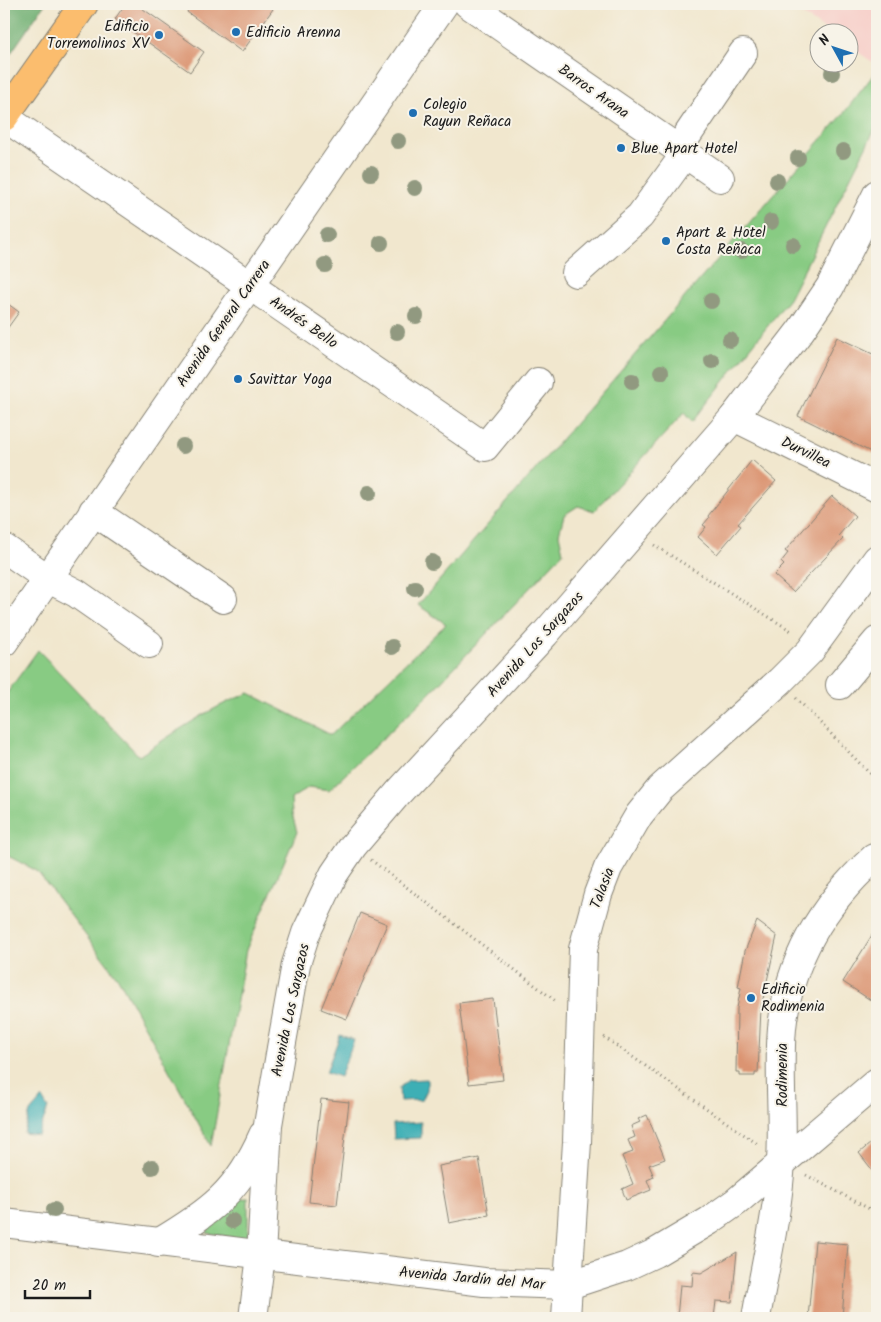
<svg xmlns="http://www.w3.org/2000/svg" width="881" height="1322" font-family="Kalam,sans-serif">
<rect width="100%" height="100%" fill="#f7f3e8"/>
<filter id="ink" filterUnits="userSpaceOnUse"><feTurbulence type="fractalNoise" baseFrequency=".02" numOctaves="2"/><feDisplacementMap in="SourceGraphic" scale="10" xChannelSelector="R" yChannelSelector="G"/><feConvolveMatrix kernelMatrix="1 2 1 2 8 2 1 2 1" color-interpolation-filters="sRGB"/></filter>
<filter id="wash" filterUnits="userSpaceOnUse"><feTurbulence type="fractalNoise" baseFrequency=".0096" numOctaves="4" result="noise"/><feDisplacementMap in="SourceGraphic" scale="20" xChannelSelector="R" yChannelSelector="G"/><feGaussianBlur stdDeviation="1.12" result="paint"/><feColorMatrix in="noise" values="0 0 0 0 0 0 0 0 0 0 0 0 0 0 0 0 0 1.4 0 .05"/><feComposite in="paint" operator="in"/></filter>
<g filter="url(#wash)">
<rect width="100%" height="100%" fill="#f1e7ce"/>
<polygon fill="#f7d0ca" points="786,4 877,4 877,65 849,46 848,32 829,32"/>
<g fill="#88cb83" stroke="#527450">
<path d="M 877,70 L 877,125 L 789,299 L 692,422 L 684,413 L 594,511 L 578,506 L 564,515 L 559,534 L 563,553 L 430,693 L 329,790 L 309,787 L 291,799 L 292,814 L 297,832 L 246,950 L 211,1146 L 118,978 L 37,871 L 4,854 L 4,697 L 38,650 L 139,756 C 175,733 208,708 249,693 L 331,735 L 446,624 L 418,605 L 840,118 Z"/>
<polygon points="248,1198 248,1240 207,1233 210,1220 232,1199"/>
</g>
<polygon fill="#6eaf71" stroke="#456646" points="10,4 45,4 4,63 4,13"/>
<g fill="#3eafb5" stroke="#2d6668">
<polygon points="340,1035 354,1040 340,1077 326,1072"/>
<polygon points="427,1079 427,1090 422,1100 400,1101 399,1088 408,1080"/>
<polygon points="42,1098 48,1108 38,1135 24,1133 30,1112"/>
<polygon points="421,1122 421,1138 394,1139 393,1124"/>
</g>
<g id="blocks">
<g fill="#db9472">
<polygon points="125,4 136,4 204,52 190,72 115,19"/>
<polygon points="183,4 266,4 273,9 242,52 187,12 189,8"/>
<polygon points="4,301 19,312 4,333"/>
<polygon points="837,337 877,356 877,455 798,416"/>
<polygon points="752,460 776,481 738,524 741,526 717,554 698,537 706,527 703,525 709,518 708,516"/>
<polygon points="832,496 855,516 839,535 843,539 793,592 774,575 784,565 781,562 788,553 785,551"/>
<polygon points="360,913 387,924 347,1019 321,1009"/>
<polygon points="757,921 777,936 761,1008 758,1073 755,1073 755,1076 740,1076 740,1072 736,1072 737,1008 741,988 738,987 745,951"/>
<polygon points="877,927 877,992 872,1001 843,982"/>
<polygon points="493,999 503,1080 469,1084 459,1003"/>
<polygon points="321,1099 349,1102 337,1205 309,1202"/>
<polygon points="647,1115 665,1159 649,1165 654,1177 647,1180 651,1190 626,1200 622,1189 633,1184 622,1156 633,1152 628,1140 635,1137 631,1126 640,1122 638,1119"/>
<polygon points="877,1138 877,1176 859,1153"/>
<polygon points="479,1158 489,1215 449,1223 439,1166"/>
<polygon points="815,1241 848,1244 842,1318 808,1318"/>
<polygon points="737,1252 732,1302 716,1301 714,1318 677,1318 680,1285 692,1286 693,1272 701,1273"/>
</g>
</g>
</g>
<g filter="url(#ink)">
<use href="#blocks" fill-opacity="0" stroke="#868275" stroke-width="1"/>
<g fill="none" stroke-linecap="round" stroke-linejoin="round">
<g stroke="#868275" stroke-width="30">
<g id="minor">
<polyline points="468,4 720,178"/>
<polyline points="4,117 485,447 538,382"/>
<polyline points="678,149 743,53"/>
<polyline points="576,273 640,216 685,154"/>
<polyline points="734,417 877,488"/>
<polyline points="93,511 223,599"/>
<polyline points="4,548 47,578 76,593 149,644"/>
<polyline points="4,642 444,4"/>
<polyline points="840,685 877,641"/>
<polyline points="4,1223 484,1282 569,1285 627,1266 655,1253 709,1221 736,1202 877,1082"/>
<path d="M 158,1243 C 210,1212 238,1192 263,1135"/>
<polyline points="253,1318 261,1256 268,1125 281,1048 296,964 306,933 334,874 353,846 399,792 545,634 734,417 801,330 830,287 877,194"/>
<polyline points="566,1318 577,1142 583,949 598,894 608,868 639,815 660,789 780,681 810,651 877,559"/>
<path d="M 756,1318 C 765,1266 778,1213 781,1161 C 784,1117 778,1072 782,1028 C 789,960 824,903 874,858"/>
</g>
</g>
<g stroke="#868275" stroke-width="30">
<polyline id="major" points="4,117 84,4"/>
</g>
<g stroke="#868275" stroke-width="3" stroke-dasharray="1 4" stroke-linecap="butt">
<polyline points="654,545 793,632"/>
<polyline points="796,698 877,781"/>
<polyline points="371,860 557,1002"/>
<polyline points="604,1037 759,1145"/>
<polyline points="806,1175 877,1213"/>
</g>
<use href="#minor" stroke="#fff" stroke-width="28"/>
<use href="#major" stroke="#fbbd6e" stroke-width="28"/>
</g>
<g fill="#919980">
<circle cx="832" cy="73" r="8"/>
<circle cx="398" cy="141" r="8"/>
<circle cx="843" cy="151" r="8"/>
<circle cx="798" cy="158" r="8"/>
<circle cx="371" cy="173" r="8"/>
<circle cx="777" cy="181" r="8"/>
<circle cx="415" cy="188" r="8"/>
<circle cx="771" cy="222" r="8"/>
<circle cx="327" cy="235" r="8"/>
<circle cx="381" cy="243" r="8"/>
<circle cx="793" cy="245" r="8"/>
<circle cx="741" cy="251" r="8"/>
<circle cx="325" cy="265" r="8"/>
<circle cx="711" cy="301" r="8"/>
<circle cx="416" cy="316" r="8"/>
<circle cx="397" cy="332" r="8"/>
<circle cx="730" cy="340" r="8"/>
<circle cx="712" cy="361" r="8"/>
<circle cx="661" cy="372" r="8"/>
<circle cx="632" cy="381" r="8"/>
<circle cx="183" cy="446" r="8"/>
<circle cx="369" cy="493" r="8"/>
<circle cx="432" cy="562" r="8"/>
<circle cx="415" cy="588" r="8"/>
<circle cx="392" cy="647" r="8"/>
<circle cx="152" cy="1167" r="8"/>
<circle cx="54" cy="1210" r="8"/>
<circle cx="232" cy="1221" r="8"/>
</g>
</g>
<g fill="#1f6fb2" stroke="#f7f3e8" stroke-width="2">
<circle cx="236" cy="32" r="5"/>
<circle cx="159" cy="35" r="5"/>
<circle cx="413" cy="113" r="5"/>
<circle cx="621" cy="148" r="5"/>
<circle cx="666" cy="241" r="5"/>
<circle cx="238" cy="379" r="5"/>
<circle cx="751" cy="998" r="5"/>
</g>
<g text-anchor="middle" stroke-width="4" stroke-linejoin="round" paint-order="stroke">
<g font-size="15" fill="#1c1c1c" stroke="#f7f3e8" text-anchor="start">
<text x="149" y="31" text-anchor="end">Edificio<tspan x="149" dy="17">Torremolinos XV</tspan></text>
<text x="246" y="37">Edificio Arenna</text>
<text x="423" y="109">Colegio<tspan x="423" dy="17">Rayun Reñaca</tspan></text>
<text x="631" y="153">Blue Apart Hotel</text>
<text x="676" y="237">Apart &amp; Hotel<tspan x="676" dy="17">Costa Reñaca</tspan></text>
<text x="248" y="384">Savittar Yoga</text>
<text x="761" y="994">Edificio<tspan x="761" dy="17">Rodimenia</tspan></text>
</g>
<g font-size="15" fill="#1c1c1c" stroke="#f7f3e8">
<text transform="translate(594 91) rotate(35)" y="5">Barros Arana</text>
<text transform="translate(304 322) rotate(35)" y="5">Andrés Bello</text>
<text transform="translate(223 323) rotate(-55)" y="5">Avenida General Carrera</text>
<text transform="translate(806 452) rotate(26)" y="5">Durvillea</text>
<text transform="translate(535 644) rotate(-48)" y="5">Avenida Los Sargazos</text>
<text transform="translate(602 888) rotate(-69)" y="5">Talasia</text>
<text transform="translate(290 1010) rotate(-78)" y="5">Avenida Los Sargazos</text>
<text transform="translate(782 1075) rotate(-90)" y="5">Rodimenia</text>
<text transform="translate(472 1278) rotate(5)" y="5">Avenida Jardín del Mar</text>
</g>
</g>
<rect width="881" height="1322" fill="none" stroke="#f7f3e8" stroke-width="20"/>
<g transform="translate(834 48) rotate(310)"><circle r="24" fill="#f7f3e8" stroke="#9f9d96"/>
<path d="M0-4L9 19L0 12L-9 19Z" fill="#1f6fb2"/>
<text y="-8" font-size="14" font-weight="bold" text-anchor="middle" fill="#1c1c1c">N</text>
</g>
<path d="M25 1290v8h65v-8" fill="none" stroke="#1c1c1c" stroke-width="2.5"/>
<text x="32" y="1290" font-size="15" fill="#1c1c1c" stroke="#f7f3e8" stroke-width="4" paint-order="stroke">20 m</text>
</svg>
